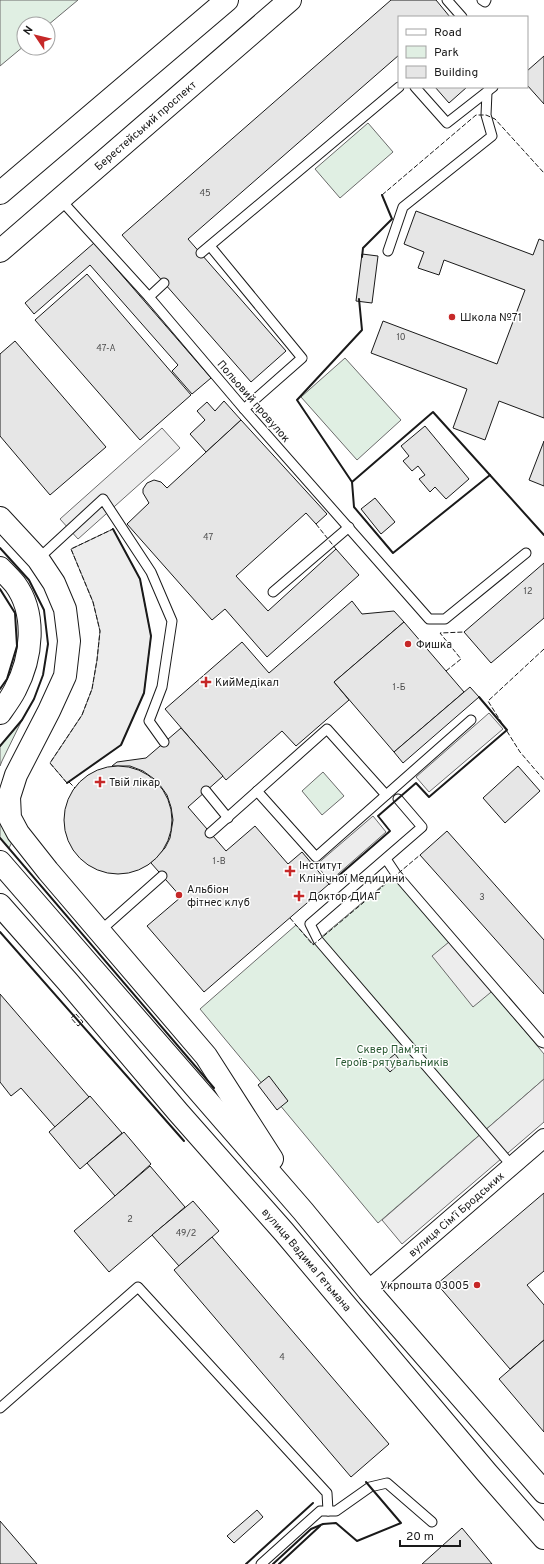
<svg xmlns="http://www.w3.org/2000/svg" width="544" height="1564" font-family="Overpass,sans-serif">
<rect width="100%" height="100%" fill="#fff"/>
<g fill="#e0efe3" stroke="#6a6a6a">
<polygon points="0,0 78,0 48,25 48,24 24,24 24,46 0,66"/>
<polygon points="368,123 393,152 340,198 315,169"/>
<polygon points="345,358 401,420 357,460 301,397"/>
<polygon points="22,720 2,761 0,766 0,746"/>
<polygon points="323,772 344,796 322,815 302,791"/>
<polygon points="0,819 12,842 9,848 0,838"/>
<polygon points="395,875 544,1054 544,1079 378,1223 200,1009 296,925 313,944"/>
</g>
<g fill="#ededed" stroke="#6a6a6a">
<polygon points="162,428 180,448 78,539 60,519"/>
<polygon points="113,529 140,579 151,636 144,693 121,745 67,783 50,763 82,715 92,689 97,660 100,631 93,602 71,549"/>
<polygon points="489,713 503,729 429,792 416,777"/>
<polygon points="373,816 386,832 330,881 316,865"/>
<polygon points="455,937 496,988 473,1007 432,956"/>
<polygon points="544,1079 544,1122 402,1244 382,1220"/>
</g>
<g fill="#e6e6e6" stroke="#1a1a1a">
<polygon points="391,0 436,0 450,17 399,17 399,55 188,239 286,351 251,382 122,235"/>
<polygon points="544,56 544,104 527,85 527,71"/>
<polygon points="435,87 467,87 449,103"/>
<polygon points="416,211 533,255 539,239 544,241 544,418 499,401 485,440 453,428 467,389 371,353 383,321 497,364 525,290 444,260 439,275 418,268 424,252 404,244"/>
<polygon points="94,243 211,378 192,394 172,371 178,365 90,265 34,314 25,303"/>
<polygon points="362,254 378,256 372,303 356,301"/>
<polygon points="87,274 191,395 140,440 35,320"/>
<polygon points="15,341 106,447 50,495 0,436 0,354"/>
<polygon points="224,401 241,420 206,452 190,434 205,420 197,411 207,402 215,411"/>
<polygon points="241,420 327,514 316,524 306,513 236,576 268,611 336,549 359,575 267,657 225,609 212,620 127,524 149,503 143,493 143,489 147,483 154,480 161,482 167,488"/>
<polygon points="425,426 469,479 446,499 435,487 430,492 419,479 425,475 418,466 412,471 403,461 409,456 401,446"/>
<polygon points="544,441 544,486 529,480"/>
<polygon points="375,498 395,522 381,534 361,509"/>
<polygon points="544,563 544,618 491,663 464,632"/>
<polygon points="352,601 362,614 394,611 404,622 334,682 349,700 296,746 282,731 226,780 165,709 242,642 269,673"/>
<polygon points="404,622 464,692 394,752 334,682"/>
<polygon points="470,687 479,697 403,763 394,752"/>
<polygon points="181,728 223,776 188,807 226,851 255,826 288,864 302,852 329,884 204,992 147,926 181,897 151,863 165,848 170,838 173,820 171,807 167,795 157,781 143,771 130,766 112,766 117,762 146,758"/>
<circle cx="118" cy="820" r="54"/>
<polygon points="518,766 540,791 505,823 483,798"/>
<polygon points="447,831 544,940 544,994 420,855"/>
<polygon points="0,994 89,1097 55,1127 21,1088 11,1096 0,1082"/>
<polygon points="395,1054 401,1062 390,1072 383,1064"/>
<polygon points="269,1076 288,1101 277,1110 258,1085"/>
<polygon points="90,1096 122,1133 80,1169 49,1132"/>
<polygon points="124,1132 151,1164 115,1196 87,1163"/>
<polygon points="150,1166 185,1207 109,1272 74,1231"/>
<polygon points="544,1193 544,1271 527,1285 544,1305 544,1340 510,1369 437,1284"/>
<polygon points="193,1201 219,1231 179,1266 152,1235"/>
<polygon points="212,1237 389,1444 351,1477 174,1270"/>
<polygon points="544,1340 544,1432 499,1379"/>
<polygon points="257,1510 263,1517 234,1543 227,1536"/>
<polygon points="0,1521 37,1564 0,1564"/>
<polygon points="462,1528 492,1564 422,1564"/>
</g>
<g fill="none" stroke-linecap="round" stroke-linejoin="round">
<g stroke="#1a1a1a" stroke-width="11">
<g id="lane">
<polyline points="447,0 462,17"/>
<polyline points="482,0 485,2 486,0"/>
<polyline points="415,87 447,123 493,87"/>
<polyline points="60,199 149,297 244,409 429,619 445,619 526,553"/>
<polyline points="210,246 302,358 244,409"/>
<polyline points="388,251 403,207 492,136 486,115 487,92"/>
<polyline points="201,253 399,87"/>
<polyline points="149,297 164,283"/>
<polyline points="38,559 103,499 151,572 172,621 162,687 149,721 164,742"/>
<polyline points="273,592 349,527"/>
<polyline points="206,791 228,818"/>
<polyline points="257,791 316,857 471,720"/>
<polyline points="398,799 422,827 310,924 318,940 512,1166"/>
<polyline points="210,833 327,729 386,795"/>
<polyline points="386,859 396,874 541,1042 544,1043"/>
<polyline points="100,931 162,876"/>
<polyline points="0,1408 138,1287 327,1493 328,1511"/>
<polyline points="261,1564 320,1511 336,1511 370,1487 387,1483 432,1522"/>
</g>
</g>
<g stroke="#1a1a1a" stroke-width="20">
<polyline id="street" points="368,1290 544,1138"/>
</g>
<g stroke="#1a1a1a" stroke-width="24">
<g id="primary">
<polyline points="0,193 227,0"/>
<path id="s1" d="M 0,251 L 290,0"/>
<polyline points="0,518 38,559 54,583 65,609 69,641 65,676 49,711 16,775 9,797 10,818 18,833 48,871 206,1056 272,1159"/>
<path d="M 0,568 C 5,573 10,578 15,584 C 37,614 32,658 15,690 C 11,698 5,706 0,713"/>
<polyline points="0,862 303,1211 368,1290 544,1492"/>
<path id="s2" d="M 0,905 L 68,982 L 178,1112 L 284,1232 L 487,1473 L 544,1538"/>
</g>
</g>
<use href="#lane" stroke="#fff" stroke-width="9"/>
<use href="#street" stroke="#fff" stroke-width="18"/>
<use href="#primary" stroke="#fff" stroke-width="22"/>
<g stroke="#1a1a1a" stroke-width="1" stroke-dasharray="5 2" stroke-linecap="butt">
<polyline points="382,195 476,115 486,115 495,119 544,173"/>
<polyline points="316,524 336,549"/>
<polyline points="544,649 488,701 520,752 544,780"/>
<polyline points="446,671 461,659 440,633 464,632"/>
<polyline points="69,782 75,788"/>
<polyline points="67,783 50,763 82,715 92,689 97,660 100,631 93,602 71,549 113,529"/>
<polyline points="290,918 313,945 420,855"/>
<polygon points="76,1014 83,1022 78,1026 71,1018"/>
</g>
<g stroke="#1a1a1a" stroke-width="2">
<polyline points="362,257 363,248 392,219 382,195"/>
<polyline points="359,299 362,330 297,400 352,482 433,412 544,535"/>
<polyline points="352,482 354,507 393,553 490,475"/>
<polyline points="0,548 29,580 44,610 48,644 43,675 34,699 22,720 0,746"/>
<polyline points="0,589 15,613 17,646 7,679 0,689"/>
<polyline points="67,783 121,745 144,693 151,636 140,579 113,529"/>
<polyline points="0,838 214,1088"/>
<polyline points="329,884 390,831 378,816 416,783 429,797 507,730 479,697"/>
<polyline points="0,932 184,1141"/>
<polyline points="246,1564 313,1503"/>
<polyline points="273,1564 311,1529 323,1524 336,1523 357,1541 401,1523 366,1482"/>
<polyline points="279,1564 320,1526"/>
</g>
</g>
<g fill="#c62828" stroke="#fff" stroke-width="1.5">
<circle cx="452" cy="317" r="4"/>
<circle cx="408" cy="644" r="4"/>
<path d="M204 676h4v4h4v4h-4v4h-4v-4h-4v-4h4z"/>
<path d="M98 776h4v4h4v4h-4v4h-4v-4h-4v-4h4z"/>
<path d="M288 865h4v4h4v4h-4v4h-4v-4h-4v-4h4z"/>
<circle cx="179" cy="895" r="4"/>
<path d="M297 890h4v4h4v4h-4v4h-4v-4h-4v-4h4z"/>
<circle cx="477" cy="1285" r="4"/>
</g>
<g text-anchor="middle" stroke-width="3" stroke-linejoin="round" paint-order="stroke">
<g font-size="9" fill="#4d4d4d">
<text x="205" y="196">45</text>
<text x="401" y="340">10</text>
<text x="106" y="351">47-А</text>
<text x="208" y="540">47</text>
<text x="528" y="594">12</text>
<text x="399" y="690">1-Б</text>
<text x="219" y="864">1-В</text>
<text x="482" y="900">3</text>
<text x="130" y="1222">2</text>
<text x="186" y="1236">49/2</text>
<text x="282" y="1360">4</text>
</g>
<g font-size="11" fill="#1a1a1a" stroke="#fff">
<text dy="4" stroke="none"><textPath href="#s1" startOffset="192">Берестейський проспект</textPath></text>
<text transform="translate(254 401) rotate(49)" y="4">Польовий провулок</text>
<text transform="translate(456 1214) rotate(-41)" y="4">вулиця Сімʼї Бродських</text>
<text dy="4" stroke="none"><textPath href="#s2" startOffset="469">вулиця Вадима Гетьмана</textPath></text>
</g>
<g font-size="11" fill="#1a1a1a" stroke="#fff" text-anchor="start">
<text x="460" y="321">Школа №71</text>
<text x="416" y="648">Фишка</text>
<text x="215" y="686">КийМедікал</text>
<text x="109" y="786">Твій лікар</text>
<text x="299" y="869">Інститут<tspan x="299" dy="13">Клінічної Медицини</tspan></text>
<text x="187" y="893">Альбіон<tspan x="187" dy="13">фітнес клуб</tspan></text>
<text x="308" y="900">Доктор ДИАГ</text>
<text x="469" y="1289" text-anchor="end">Укрпошта 03005</text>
</g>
<g font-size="11" fill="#2b5a34" stroke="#fff">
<text x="392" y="1053">Сквер Пам'яті<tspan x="392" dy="13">Героїв-рятувальників</tspan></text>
</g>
</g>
<rect x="398" y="16" width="130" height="72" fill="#ffffff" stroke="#a3a3a3"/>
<rect x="406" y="29" width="20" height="6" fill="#ffffff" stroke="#a3a3a3"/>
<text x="434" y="36" font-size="12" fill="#1a1a1a">Road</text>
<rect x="406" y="46" width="20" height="12" fill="#e0efe3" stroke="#a3a3a3"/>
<text x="434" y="56" font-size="12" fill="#1a1a1a">Park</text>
<rect x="406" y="66" width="20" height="12" fill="#e6e6e6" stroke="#a3a3a3"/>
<text x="434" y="76" font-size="12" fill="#1a1a1a">Building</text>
<g transform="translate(36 36) rotate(305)"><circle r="19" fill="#ffffff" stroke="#a3a3a3"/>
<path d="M0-3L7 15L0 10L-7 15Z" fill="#c62828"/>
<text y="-6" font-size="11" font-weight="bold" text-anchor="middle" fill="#1a1a1a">N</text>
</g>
<path d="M400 1540v6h60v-6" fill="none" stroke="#1a1a1a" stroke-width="2"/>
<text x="406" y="1540" font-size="12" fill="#1a1a1a" stroke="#ffffff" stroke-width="3" paint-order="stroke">20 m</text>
</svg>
